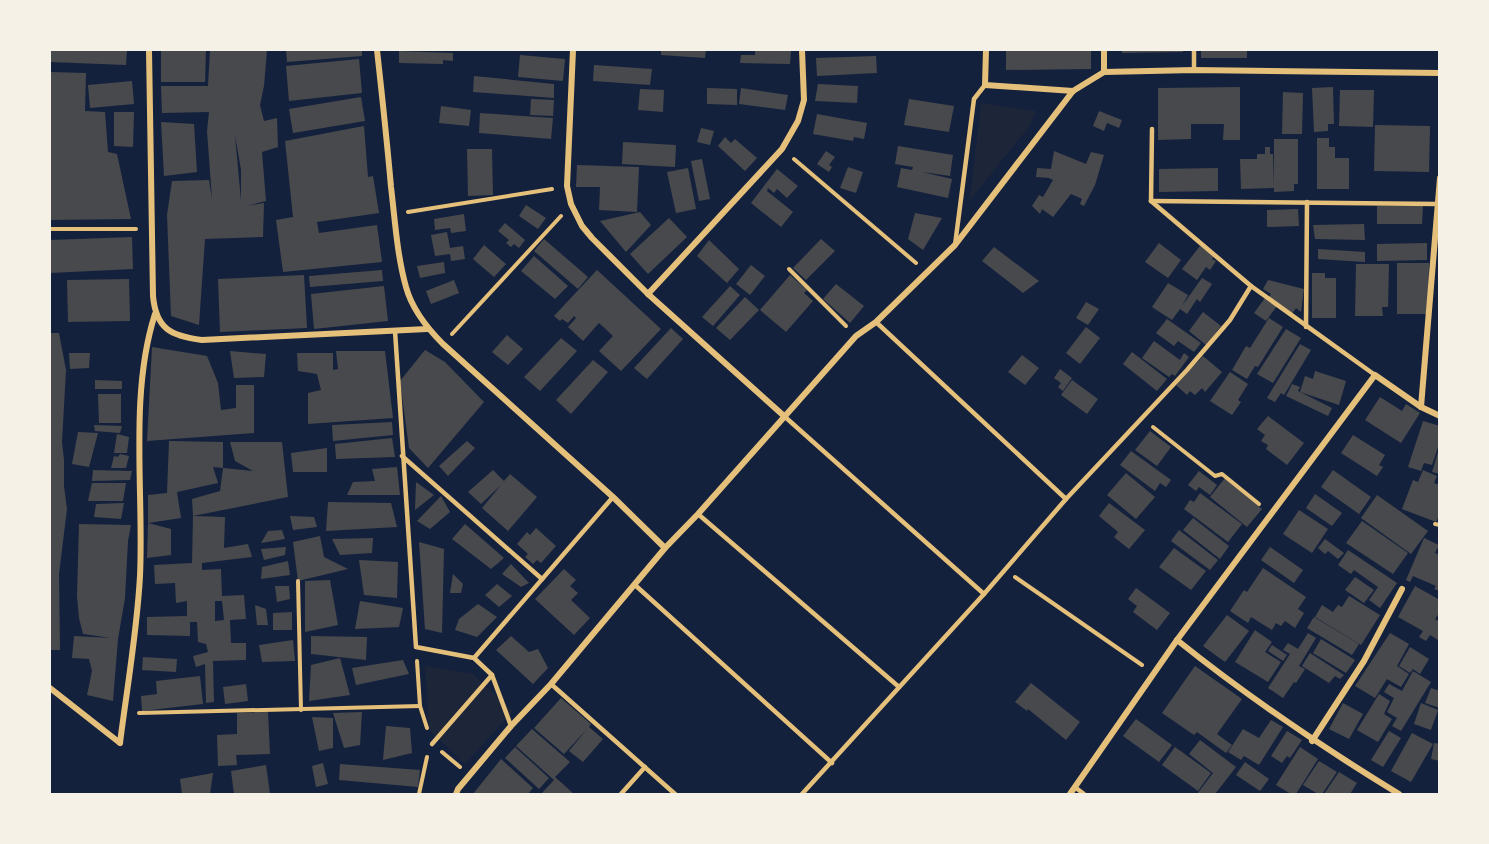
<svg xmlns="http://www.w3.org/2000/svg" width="1489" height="844" font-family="'Space Grotesk',sans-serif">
<rect width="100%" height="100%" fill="#14213d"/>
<g fill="#1d2539">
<polygon points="981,103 1036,111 1029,127 970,200"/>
<polygon points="425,666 473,674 513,711 465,764 429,730"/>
</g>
<g fill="#48494c" fill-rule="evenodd">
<polygon points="50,50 127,50 126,65 50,62"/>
<polygon points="161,50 206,50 205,82 161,82"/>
<path d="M 210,50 L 267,50 L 264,86 L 260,105 L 264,121 L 277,118 L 278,147 L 262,152 L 266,201 L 246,206 L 264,203 L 263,237 L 205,239 L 199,325 L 171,316 L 167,215 L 172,181 L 209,180 L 212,199 L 207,131 L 209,112 L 162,113 L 161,86 L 208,86 ZM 235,135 L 241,170 L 241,201 Z"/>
<polygon points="286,50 362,50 362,56 287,62"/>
<polygon points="661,50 706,50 705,58 661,55"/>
<polygon points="755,50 791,50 790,64 740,63 741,55 755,55"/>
<polygon points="1006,50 1091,50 1091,69 1006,70"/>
<polygon points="1122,50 1183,50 1183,52 1122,53"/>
<rect x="1201" y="50" width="46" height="8"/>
<polygon points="399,51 453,53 453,61 443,60 443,64 399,63"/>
<polygon points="520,55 565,59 563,81 518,77"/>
<polygon points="876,56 877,73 817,76 816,58"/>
<polygon points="359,59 362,93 289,101 286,66"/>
<polygon points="594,65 652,69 650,85 593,81"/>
<polygon points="50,72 86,73 85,111 105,112 108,152 117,154 131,219 50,220"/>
<polygon points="474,76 554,84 554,98 473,92"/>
<polygon points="132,81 134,104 90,108 88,85"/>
<polygon points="818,84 858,86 857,103 815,101"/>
<polygon points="1240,87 1240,140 1223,140 1224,124 1191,124 1191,139 1158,140 1158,88"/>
<polygon points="1333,87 1334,124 1328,124 1328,131 1314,132 1312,88"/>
<polygon points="707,88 737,89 737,105 707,104"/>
<polygon points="741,88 788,95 785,110 739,104"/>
<polygon points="640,89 664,90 663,112 638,110"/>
<polygon points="1340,90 1374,90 1373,127 1339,126"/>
<polygon points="1283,92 1303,93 1302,134 1282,134"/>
<polygon points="361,97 365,121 293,133 289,109"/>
<polygon points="531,99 554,100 553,116 530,115"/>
<polygon points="909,99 954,106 949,132 904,125"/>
<polygon points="441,106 471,110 469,126 439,123"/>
<polygon points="1099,111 1122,120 1119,128 1107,123 1104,131 1093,126"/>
<polygon points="114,112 134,112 133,147 114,146"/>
<polygon points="480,113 553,118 551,139 479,133"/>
<polygon points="817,114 867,123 864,139 854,137 853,141 813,134"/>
<polygon points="161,122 194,124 197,172 164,176"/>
<polygon points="1375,125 1430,126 1429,172 1374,171"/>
<polygon points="364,126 368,177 373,176 379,213 317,222 319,233 377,225 382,262 283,272 276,220 293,217 285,141"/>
<polygon points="701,128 714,131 710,145 697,142"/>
<polygon points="725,137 731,143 735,139 757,158 745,171 718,146"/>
<polygon points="1317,138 1329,138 1329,147 1335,147 1335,158 1349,158 1349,189 1317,189"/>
<polygon points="1274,139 1298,139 1298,184 1294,184 1294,191 1274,192"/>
<polygon points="623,142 676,145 675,167 622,164"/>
<polygon points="898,146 953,155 950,176 922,172 952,179 948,198 897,187 901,168 912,170 913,167 895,164"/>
<polygon points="1265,147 1270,147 1270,154 1273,154 1274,188 1241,189 1240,159 1257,159 1257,154 1265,154"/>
<polygon points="467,149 492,149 493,195 468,196"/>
<polygon points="826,151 835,157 829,165 832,167 829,172 817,164"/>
<polygon points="1054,151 1086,164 1091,152 1104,155 1095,185 1084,206 1080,204 1082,199 1071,194 1053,217 1042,209 1040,214 1032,206 1039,195 1043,197 1053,180 1049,178 1036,177 1037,168 1051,169"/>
<polygon points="702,159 710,199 699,201 691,161"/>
<polygon points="577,165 639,167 637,212 599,210 600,187 576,187"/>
<polygon points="848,167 863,172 856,193 840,188"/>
<polygon points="688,168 696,209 676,213 667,172"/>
<polygon points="1218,168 1218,191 1159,192 1159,169"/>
<polygon points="777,169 798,186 787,198 777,189 774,193 768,188 767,191 793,212 781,227 751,203"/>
<polygon points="526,205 546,218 538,229 519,216"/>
<polygon points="1377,206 1423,206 1422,224 1377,224"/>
<polygon points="1298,209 1299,226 1267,227 1267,210"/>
<polygon points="640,212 651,225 626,252 600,221"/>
<polygon points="915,213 942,218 923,250 908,239"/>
<polygon points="464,214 466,231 451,233 450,228 435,230 434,219"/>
<polygon points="669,218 687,237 648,274 630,254"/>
<polygon points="505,223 525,240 519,248 514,244 511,247 506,243 509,240 498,231"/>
<polygon points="1364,224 1365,240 1315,239 1313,225"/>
<polygon points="447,232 450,248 463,246 465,259 451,261 450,254 435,256 431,235"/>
<polygon points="132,237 133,269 50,273 50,240"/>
<polygon points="544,239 588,277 578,289 534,251"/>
<polygon points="821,239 835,251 806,280 793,268"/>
<polygon points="709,240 739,269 727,283 697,256"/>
<polygon points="1159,243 1181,260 1168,278 1145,262"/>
<polygon points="1427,243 1427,260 1377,261 1377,244"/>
<polygon points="484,245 506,264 494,277 473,259"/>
<polygon points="1200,246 1214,256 1212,259 1216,261 1210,270 1206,267 1197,280 1182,269"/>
<polygon points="994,247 1039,281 1023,293 982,261"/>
<polygon points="1318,249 1365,252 1365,262 1318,259"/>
<polygon points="534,256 568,286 555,299 521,271"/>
<polygon points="444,262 445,273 420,278 417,266"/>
<polygon points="1397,263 1429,263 1428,314 1397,314"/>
<polygon points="1356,264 1389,264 1388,307 1382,307 1383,316 1355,316"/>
<polygon points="751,265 765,276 750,295 736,284"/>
<polygon points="382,270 383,281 310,287 309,276"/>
<polygon points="597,270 661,329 621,371 599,351 613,336 599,323 583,341 568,327 576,318 574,316 568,323 562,319 560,321 554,316"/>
<polygon points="1312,273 1325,273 1325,278 1336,278 1336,318 1312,318"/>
<polygon points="304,275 307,328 220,332 218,279"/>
<polygon points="790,275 807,290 804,293 813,301 786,332 760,310"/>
<polygon points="1202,278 1212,284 1200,302 1197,299 1187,314 1180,309 1172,320 1152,307 1168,283 1188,295 1182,306"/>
<polygon points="129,279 130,321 68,322 67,280"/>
<polygon points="454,280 459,293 431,304 426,291"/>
<polygon points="1268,280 1304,289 1301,312 1296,308 1292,314 1269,297 1271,294 1263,289"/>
<polygon points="836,284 864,306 850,323 823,299"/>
<polygon points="384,286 388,321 314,329 311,294"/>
<polygon points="730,286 740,295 713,326 702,317"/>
<polygon points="745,297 759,310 730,340 716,328"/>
<polygon points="1265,298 1277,306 1266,321 1254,313"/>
<polygon points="1086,302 1099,309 1088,325 1076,318"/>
<polygon points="1203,312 1221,326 1206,345 1189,331"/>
<polygon points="1269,318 1283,327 1258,367 1255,366 1247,379 1232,370 1246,346 1250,348"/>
<polygon points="1167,319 1201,343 1194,352 1178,341 1174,346 1156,333"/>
<polygon points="1086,327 1100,338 1080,364 1066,353"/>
<polygon points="671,328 683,339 647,379 634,368"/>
<polygon points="1286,329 1301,338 1273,383 1257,374"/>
<polygon points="50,333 59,333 66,370 62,442 64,460 64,486 67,509 59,574 60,650 50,650"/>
<polygon points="507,335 523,349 508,365 492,352"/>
<polygon points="561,338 577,351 540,391 524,377"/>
<polygon points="1154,341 1180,360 1184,353 1189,357 1175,376 1172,374 1169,377 1142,358"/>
<polygon points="1300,344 1311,350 1284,395 1281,393 1275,402 1267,398"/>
<polygon points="152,347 207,356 218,383 221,410 236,408 236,385 254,385 254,433 147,441"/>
<polygon points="425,350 445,362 484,402 428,468 409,448 400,381"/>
<polygon points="230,351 266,354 264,377 234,378"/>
<polygon points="336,351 385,351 393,418 308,424 308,393 321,390 317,374 298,371 297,353 333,353 333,370 338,369"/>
<polygon points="1132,352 1167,379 1157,391 1123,364"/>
<polygon points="69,353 90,353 89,368 70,369"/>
<polygon points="1022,355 1039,368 1025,385 1008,372"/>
<polygon points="1203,356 1222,372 1205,392 1202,388 1195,395 1190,391 1187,395 1176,385"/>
<polygon points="593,360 608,372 571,414 556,400"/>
<polygon points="1060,369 1072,378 1063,391 1058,387 1061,383 1054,378"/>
<polygon points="1315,371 1346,381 1339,405 1300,392 1305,376 1313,379"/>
<polygon points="1230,372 1248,384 1238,400 1241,402 1232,415 1210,401"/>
<polygon points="95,380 122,381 122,389 95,389"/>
<polygon points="1072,380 1098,399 1087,414 1061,395"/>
<polygon points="1292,384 1300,387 1298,391 1332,408 1328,416 1286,396"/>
<polygon points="98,394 121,394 121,423 99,423"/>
<polygon points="1380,397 1402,411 1406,404 1420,413 1401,443 1365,420"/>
<polygon points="1268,416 1304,443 1287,465 1266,449 1268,445 1261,441 1265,435 1257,429"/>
<polygon points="1423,421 1440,426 1440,441 1432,465 1424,463 1421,471 1408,467"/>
<polygon points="392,422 393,435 333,441 332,425"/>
<polygon points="94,425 122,426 120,433 95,431"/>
<polygon points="1150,431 1171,447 1157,466 1135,450"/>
<polygon points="78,432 98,433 89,467 72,464"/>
<polygon points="117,434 129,437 127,453 114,453"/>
<polygon points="1353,435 1385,455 1379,465 1383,467 1377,476 1341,453"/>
<polygon points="392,438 395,457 336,459 335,444"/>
<polygon points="169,441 223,442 223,468 213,467 218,483 177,492 181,518 148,523 148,495 167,493"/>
<polygon points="467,441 475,448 448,476 439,466"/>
<polygon points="230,442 282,442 288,497 193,516 192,499 220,491 223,468 253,471 235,461"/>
<polygon points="327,448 327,472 293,472 291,453"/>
<polygon points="1439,449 1440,449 1440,474 1432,472"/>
<polygon points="1131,451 1171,480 1166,487 1160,483 1155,491 1120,465"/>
<polygon points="120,454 129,456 126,468 111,468 114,456 118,457"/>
<polygon points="397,467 400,495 347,495 353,482 375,481 372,469"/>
<polygon points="93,470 132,471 130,480 92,481"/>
<polygon points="493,470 504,481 510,474 537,497 508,531 482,508 501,485 481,504 468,492"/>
<polygon points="1333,470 1371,497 1359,514 1321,487"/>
<polygon points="1423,470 1437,476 1434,483 1440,485 1440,514 1436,522 1402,509 1413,480 1418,482"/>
<polygon points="1199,471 1217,485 1210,495 1199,487 1196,491 1188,485"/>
<polygon points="1126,473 1155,497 1136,519 1107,495"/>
<polygon points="1225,478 1262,509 1247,527 1210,497"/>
<polygon points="416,482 434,495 415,510"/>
<polygon points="92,483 126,483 123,501 88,501"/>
<polygon points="1200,493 1242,524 1228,542 1184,509 1190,500 1194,502"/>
<polygon points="1315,494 1342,513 1332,526 1306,508"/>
<polygon points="1377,495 1428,531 1411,554 1361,518"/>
<polygon points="441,496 450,512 430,529 417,521"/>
<polygon points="328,502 391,503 397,527 326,531"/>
<polygon points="124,503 121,519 94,517 96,504"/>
<polygon points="1109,503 1145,530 1129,549 1114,537 1118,532 1099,516"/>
<polygon points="1299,510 1328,529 1312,553 1283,534"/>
<path d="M 193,516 L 225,517 L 224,548 L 248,544 L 252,557 L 202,563 L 202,570 L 221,569 L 222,596 L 244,595 L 246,619 L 230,620 L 231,643 L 246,643 L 246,660 L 213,661 L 214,702 L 206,703 L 205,664 L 196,667 L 193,656 L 208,652 L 206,644 L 198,642 L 197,622 L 190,622 L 190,636 L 147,635 L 147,617 L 187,616 L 187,601 L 176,603 L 175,583 L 155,584 L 154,565 L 192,563 ZM 215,601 L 222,601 L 224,620 L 215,621 Z"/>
<polygon points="290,516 314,517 317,527 293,530"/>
<polygon points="1193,518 1229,546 1220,559 1183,530"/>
<polygon points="1362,521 1408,553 1393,574 1346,543"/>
<polygon points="148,523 171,529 171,555 147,558"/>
<polygon points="79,524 131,525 128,541 125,598 118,639 113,701 87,695 92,671 89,659 72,658 74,636 111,638 83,634 79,618 77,596"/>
<polygon points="465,524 504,558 491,569 452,539"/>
<polygon points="536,528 556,546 541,563 537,560 533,564 525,557 528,554 517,544 527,532 530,535"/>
<polygon points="282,530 285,539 261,543 268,531"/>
<polygon points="1179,530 1218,560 1210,570 1171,541"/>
<polygon points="320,536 324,557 348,569 298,581 293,542"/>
<polygon points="373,538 372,553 340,555 332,539"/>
<polygon points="1424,538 1439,545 1435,553 1440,555 1440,591 1434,589 1436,586 1413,576 1410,582 1406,580"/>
<polygon points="1325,539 1344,553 1338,559 1328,551 1325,554 1318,548"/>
<polygon points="419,542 444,549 442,633 425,629"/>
<polygon points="286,547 285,555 264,560 261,549"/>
<polygon points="1270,547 1303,570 1294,583 1261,560"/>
<polygon points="1174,548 1206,571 1191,590 1159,567"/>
<polygon points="1348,550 1397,583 1380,608 1369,600 1378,587 1354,570 1351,574 1338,565"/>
<polygon points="359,560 398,562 397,598 364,595"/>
<polygon points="288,561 290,575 261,579 262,567"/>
<polygon points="511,564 529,583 521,587 502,574"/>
<polygon points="1263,568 1306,597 1298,609 1304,613 1295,628 1285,621 1281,626 1276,623 1272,630 1251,617 1248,623 1230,611 1244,590 1247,592"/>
<polygon points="564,569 576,580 570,586 578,593 571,600 590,618 574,635 535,599"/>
<polygon points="453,574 463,584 461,593 450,593"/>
<polygon points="1355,577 1374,590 1364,603 1345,590"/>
<polygon points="330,580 338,625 305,632 305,581"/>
<polygon points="497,584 512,596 499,607 485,595"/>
<polygon points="275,586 289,586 290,599 277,602"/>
<polygon points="1415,586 1440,600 1440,612 1435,619 1440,622 1438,640 1430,635 1426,641 1419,637 1423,631 1398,617"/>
<polygon points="1136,588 1170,613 1157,630 1133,612 1137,606 1128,599"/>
<polygon points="1349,596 1380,615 1361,645 1315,617 1322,605 1333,612 1338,605 1342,607"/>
<polygon points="360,601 403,608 399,627 355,629"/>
<polygon points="478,604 497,617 477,637 455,630 459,619"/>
<polygon points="255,605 266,609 268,625 257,625"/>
<polygon points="292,612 292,630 273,630 273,613"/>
<polygon points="1227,615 1249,631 1225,662 1203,646"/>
<polygon points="1314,617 1359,644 1352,655 1307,628"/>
<polygon points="1255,630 1272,642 1265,652 1281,662 1268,682 1235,662"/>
<polygon points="1308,633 1316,638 1299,666 1305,669 1296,683 1294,682 1283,698 1268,688 1290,654 1283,650 1288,643 1298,649"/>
<polygon points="1390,633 1409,644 1397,666 1409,674 1401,687 1387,679 1375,698 1355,686"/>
<polygon points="311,636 367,637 366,660 311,654"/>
<polygon points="511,636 529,652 538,649 548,668 533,684 496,650"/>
<polygon points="1321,639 1355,660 1346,673 1313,653"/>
<polygon points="293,640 295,661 262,662 259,645"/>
<polygon points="1272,645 1287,655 1283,661 1268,651"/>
<polygon points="1410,647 1429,659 1420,674 1413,669 1410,673 1399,666"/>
<polygon points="1310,653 1344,675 1340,679 1335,676 1329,683 1302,666"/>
<polygon points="143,657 177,659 176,672 142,670"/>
<polygon points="340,658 350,695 309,701 311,665"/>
<polygon points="403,660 409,674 356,685 352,668"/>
<polygon points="1195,666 1242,699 1217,734 1232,745 1226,753 1197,732 1194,735 1162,713"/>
<polygon points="1413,671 1431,682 1401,731 1392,726 1397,718 1387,712 1394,698 1384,692 1389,684 1402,691"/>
<polygon points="200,676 203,704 142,711 141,696 157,694 156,681"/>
<polygon points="1031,683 1080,722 1066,740 1028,709 1027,711 1015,702"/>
<polygon points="246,684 248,701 225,704 223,687"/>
<polygon points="1431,688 1440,691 1440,708 1425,703"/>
<polygon points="1379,694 1390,701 1384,714 1392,719 1378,742 1357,730"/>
<polygon points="561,698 591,724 589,727 603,739 583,762 569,751 587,729 564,754 534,728"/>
<polygon points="1343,703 1363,714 1349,739 1329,729"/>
<polygon points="1421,703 1438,710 1431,730 1414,724"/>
<polygon points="268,712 270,754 236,755 237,765 218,766 217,735 237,734 237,713"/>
<polygon points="362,712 360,745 344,748 333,713"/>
<polygon points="312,717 333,718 333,748 319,751"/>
<polygon points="1136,719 1172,745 1159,762 1123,736"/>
<polygon points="1271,720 1283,727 1259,765 1244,756 1241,760 1228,752 1243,729 1259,738"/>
<polygon points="386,726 410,728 412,753 383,760"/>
<polygon points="532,729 570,762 555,777 574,794 542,793 554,780 516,746"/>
<polygon points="1287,731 1302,740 1290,758 1287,756 1282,763 1271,756"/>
<polygon points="1389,731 1401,738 1383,767 1371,760"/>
<polygon points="1412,733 1433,744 1411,782 1391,771"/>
<polygon points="1200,740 1236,767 1215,794 1197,794 1213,773 1189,754"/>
<polygon points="1434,743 1440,744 1440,761 1431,759"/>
<polygon points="515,747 549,778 539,789 505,758"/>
<polygon points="1175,747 1211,773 1198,791 1162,765"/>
<polygon points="1300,747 1318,759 1296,794 1291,794 1276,785"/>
<polygon points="501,759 533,788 528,794 473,794"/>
<polygon points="1319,761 1337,772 1322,794 1318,794 1303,785"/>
<polygon points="1245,762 1269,779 1260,791 1236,775"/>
<polygon points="323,763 328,784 316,787 312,766"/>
<polygon points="340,764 420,770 418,787 339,780"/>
<polygon points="266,765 270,794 234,794 231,771"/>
<polygon points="1339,772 1357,783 1350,794 1324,794"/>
<polygon points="213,773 210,794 182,794 180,779"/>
</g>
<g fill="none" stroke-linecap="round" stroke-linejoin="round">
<g stroke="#e5c07b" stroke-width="4">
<polyline points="794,159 916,263"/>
<polyline points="408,212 552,189"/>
<polyline points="50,229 136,229"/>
<polyline points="789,269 846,326"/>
<polyline points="452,334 561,216"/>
<polyline points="1153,427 1215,476 1222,474 1259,504"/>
<polyline points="1435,524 1440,525"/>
<polyline points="1015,577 1142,665"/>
<polyline points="298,581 301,710"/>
<polyline points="417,661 420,706 427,728"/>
<polyline points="139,713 420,706"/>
<polyline points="442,752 460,767"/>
<polyline points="419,794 427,757"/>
</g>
<g stroke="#e5c07b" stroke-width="4.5">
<polyline points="1194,70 1194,50"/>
<polyline points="1151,201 1437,204"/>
<polyline points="1151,201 1251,286 1375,375"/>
<polyline points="1151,201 1152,129"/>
<polyline points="955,245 974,99 985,85"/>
<polyline points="876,322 1066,499"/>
<polyline points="1306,327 1307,202"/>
<polyline points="395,331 416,647 474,658 492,675 511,726"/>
<polyline points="784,416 984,594"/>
<polyline points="402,456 542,579"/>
<polyline points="698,514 899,687"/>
<polyline points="635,585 832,763"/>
<polyline points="474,658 613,497"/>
<polyline points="551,684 675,794"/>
<polyline points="432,744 492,675"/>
<polyline points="1076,788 1084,794"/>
<polyline points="621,794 645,767"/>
<polyline points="802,794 984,594 1066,499 1187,370 1230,320 1251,286"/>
</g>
<g stroke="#e5c07b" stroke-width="6">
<path d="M 149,50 L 153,296 C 156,329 171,336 202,340 L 427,329"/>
<path d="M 377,50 C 382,95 387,141 391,187 C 395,220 397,255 406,287 C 412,309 427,328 443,344 L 613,497 L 665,548"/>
<polyline points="573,50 567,186 571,204 582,226 592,238 648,294 784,416"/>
<polyline points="986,50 985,85 1073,91"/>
<polyline points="1104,50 1104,72"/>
<polyline points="1104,72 1194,70 1440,73"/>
<polyline points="648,294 782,149 798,121 804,100 802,50"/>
<polyline points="1421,407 1440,178"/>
<path d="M 1177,640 C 1248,697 1322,747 1399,794"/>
<polyline points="50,688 120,743"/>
<polyline points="1312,741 1364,661 1402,589"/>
<path d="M 120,743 C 127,688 137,632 140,576 C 144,492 129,395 155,314"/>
<polyline points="456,794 458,789 511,726 551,684 665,548 698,514 856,336 876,322 955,245 1073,91 1104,72"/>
<polyline points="1070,794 1177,640 1375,375 1421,407 1440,416"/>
</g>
</g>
<rect width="1489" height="844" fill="none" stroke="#f6f1e7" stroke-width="102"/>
</svg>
